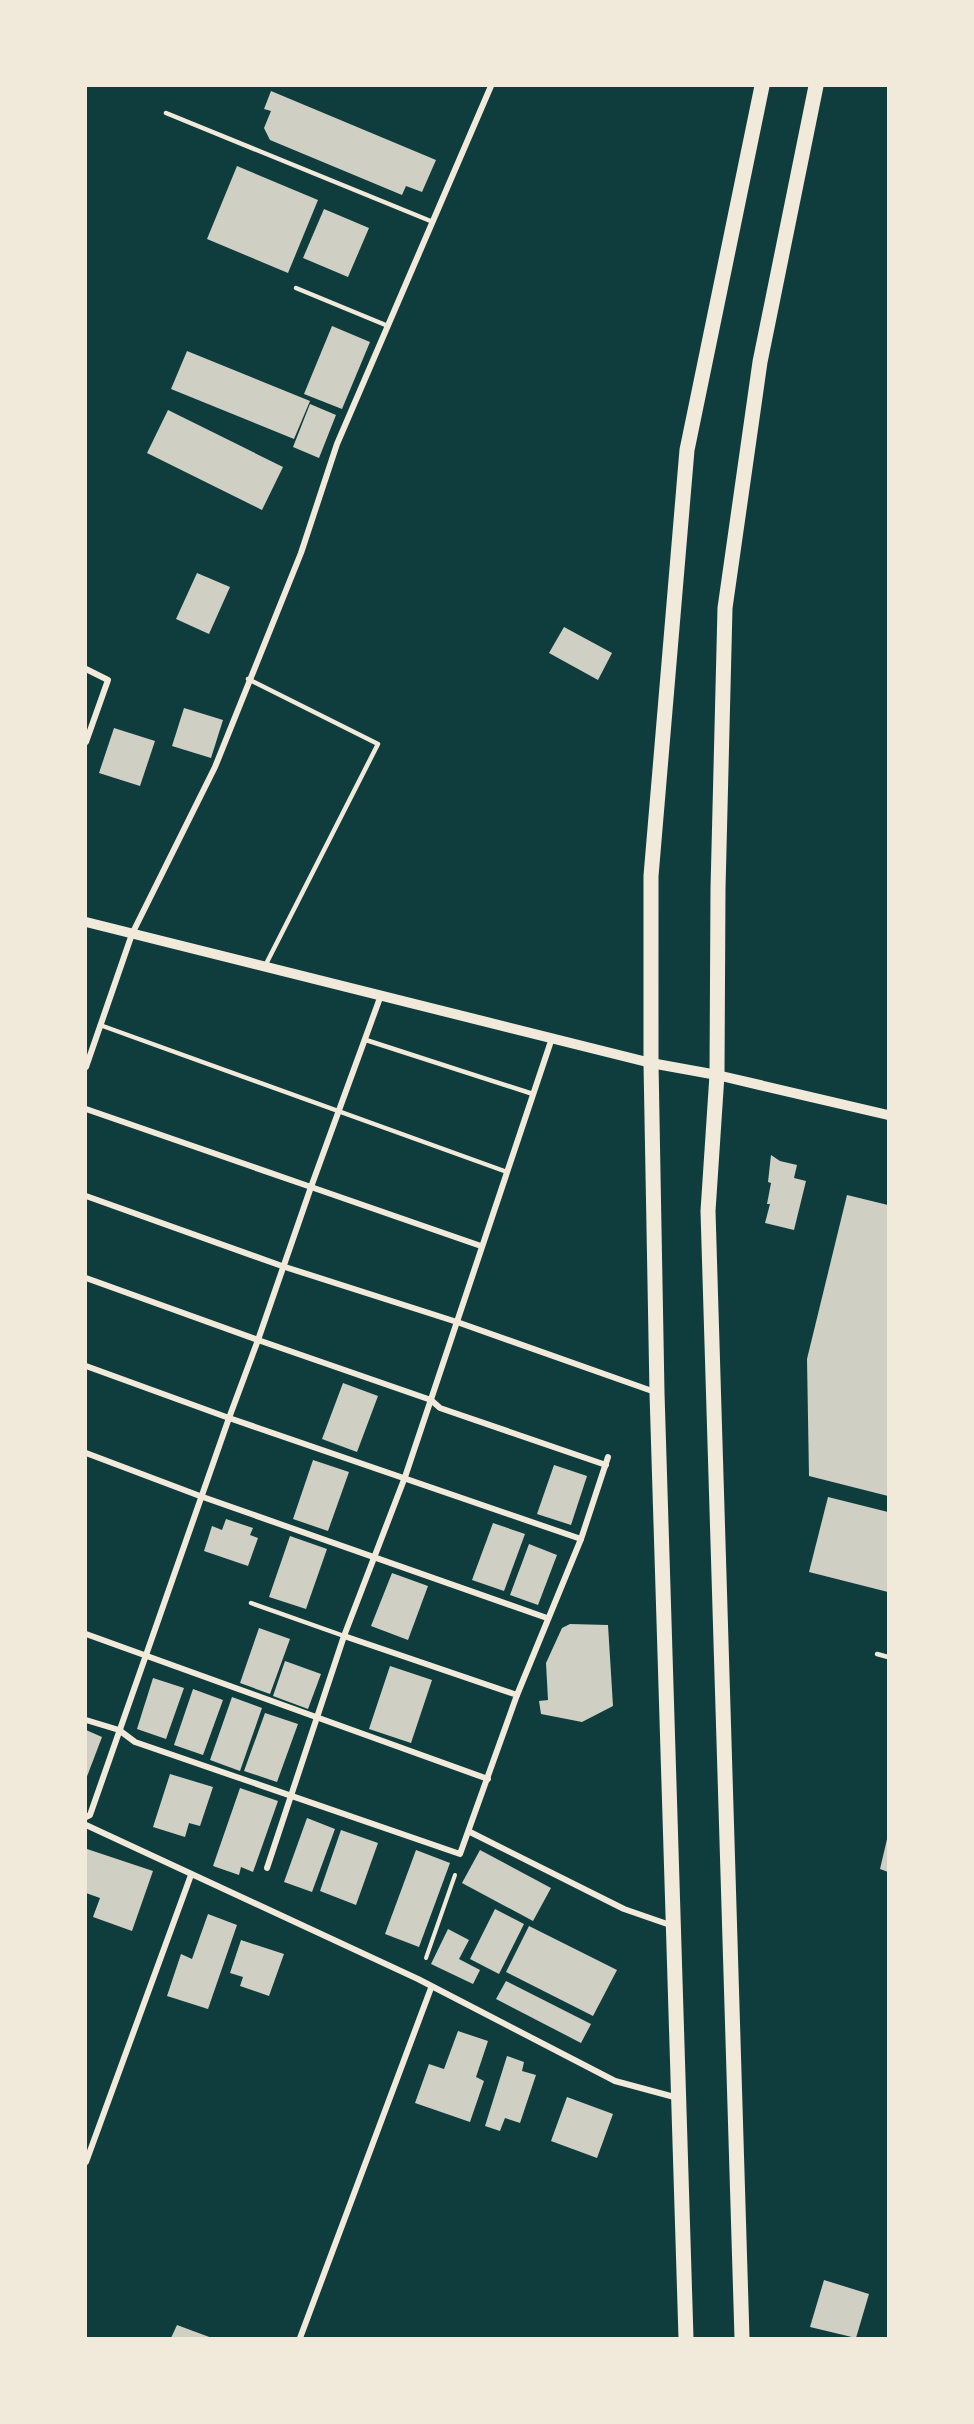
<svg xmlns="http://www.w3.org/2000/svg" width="974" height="2424" font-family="'Source Serif 4',serif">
<rect width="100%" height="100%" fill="#0f3d3e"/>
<g fill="#cfcfc3">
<polygon points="271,91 436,160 422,192 406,186 402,195 270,140 264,128 271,111 264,109"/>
<polygon points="237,166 318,200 288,273 207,239"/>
<polygon points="324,209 369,228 348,277 303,258"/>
<polygon points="332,326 370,342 342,409 304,394"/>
<polygon points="187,351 310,401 294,439 171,389"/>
<polygon points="310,404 336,415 319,458 293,447"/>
<polygon points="168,410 283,467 262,510 147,453"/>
<polygon points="197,573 230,587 209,634 176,619"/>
<polygon points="564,627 612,653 598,680 549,653"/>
<polygon points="184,708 223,720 211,758 172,746"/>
<polygon points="114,728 155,741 140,786 99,773"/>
<polygon points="771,1155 780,1161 797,1165 794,1178 806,1181 794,1230 765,1223 770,1204 767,1204 771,1183 768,1182"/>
<polygon points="847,1195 888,1205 888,1496 809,1476 807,1359"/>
<polygon points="343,1383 378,1396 357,1452 322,1439"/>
<polygon points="313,1460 349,1472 328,1531 293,1519"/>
<polygon points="554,1465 587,1476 571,1525 537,1514"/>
<polygon points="828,1497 888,1512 888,1592 809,1572"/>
<polygon points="226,1519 253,1528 250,1535 258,1538 248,1566 204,1551 212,1526 222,1530"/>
<polygon points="493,1523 525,1534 504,1591 472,1580"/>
<polygon points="290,1536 327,1549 306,1609 269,1597"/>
<polygon points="529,1544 557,1555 538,1605 510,1595"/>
<polygon points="392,1573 428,1586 408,1640 371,1626"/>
<polygon points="570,1624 608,1625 613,1706 582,1722 541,1714 539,1701 548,1700 546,1663 562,1628"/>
<polygon points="259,1628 290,1639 270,1694 240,1683"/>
<polygon points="285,1661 321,1674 308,1709 273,1696"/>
<polygon points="390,1666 432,1680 411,1743 369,1729"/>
<polygon points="153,1678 184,1688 166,1739 137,1729"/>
<polygon points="193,1689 223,1700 203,1755 174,1745"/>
<polygon points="232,1697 262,1708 240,1771 210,1760"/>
<polygon points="265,1713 298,1724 277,1782 244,1771"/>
<polygon points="86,1730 102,1737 86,1779"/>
<polygon points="170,1774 213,1787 200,1826 189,1823 185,1837 153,1827"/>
<polygon points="240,1788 278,1801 253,1872 241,1867 239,1875 213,1866"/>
<polygon points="307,1818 335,1829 312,1892 284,1882"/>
<polygon points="341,1830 378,1843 356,1905 320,1891"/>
<polygon points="888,1835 888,1872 880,1869"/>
<polygon points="87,1849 153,1871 132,1931 93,1917 100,1898 86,1893"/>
<polygon points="416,1850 450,1863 419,1947 385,1934"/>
<polygon points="480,1850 551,1888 533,1921 462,1883"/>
<polygon points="495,1909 524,1924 499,1974 470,1959"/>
<polygon points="208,1914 237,1925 208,2009 167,1996 181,1954 192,1959"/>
<polygon points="529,1926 617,1970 593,2016 506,1972"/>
<polygon points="448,1929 469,1940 459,1959 480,1970 473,1984 431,1964"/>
<polygon points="241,1940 284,1954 269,1996 240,1986 243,1977 230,1973"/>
<polygon points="506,1981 591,2024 581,2043 496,1999"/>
<polygon points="458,2031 488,2041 476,2077 484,2081 470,2122 415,2103 429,2064 444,2069"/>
<polygon points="507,2056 524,2062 522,2071 536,2075 520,2123 505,2118 500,2131 485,2126"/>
<polygon points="567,2097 613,2114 597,2158 551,2141"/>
<polygon points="824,2280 869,2294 856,2338 810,2327"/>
<polygon points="177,2325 212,2338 171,2338"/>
</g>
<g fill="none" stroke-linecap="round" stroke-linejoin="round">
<polyline stroke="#f1e9da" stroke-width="4" points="426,1958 455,1875"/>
<g stroke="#f1e9da" stroke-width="4.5">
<polyline points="166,113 433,222"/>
<polyline points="296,288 388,326"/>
<polyline points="248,679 378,744 265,966"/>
<polyline points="100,1025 507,1172"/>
<polyline points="366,1040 533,1094"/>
<polyline points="251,1603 344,1636"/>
<polyline points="877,1654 888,1657"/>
</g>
<g stroke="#f1e9da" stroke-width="6">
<polyline points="86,669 108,680 86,742"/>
<polyline points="86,1067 132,934 215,767 301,553 337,444 491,86"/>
<polyline points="86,1109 311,1187 381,995"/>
<polyline points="86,1196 282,1266 457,1322 655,1392"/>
<polyline points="86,1278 258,1340 311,1187 481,1246"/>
<polyline points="86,1366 229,1418 258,1340 431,1400 440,1408 606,1465"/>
<polyline points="86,1453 200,1496 547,1618"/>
<polyline points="86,1634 488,1779"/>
<polyline points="517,1695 581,1539 608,1457"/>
<polyline points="86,1720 119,1730 135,1742 460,1854 517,1695 344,1636"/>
<polyline points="86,1817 90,1815 229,1418 581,1539"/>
<polyline points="86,1825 418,1979 615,2081 678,2098"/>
<polyline points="470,1832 624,1909 673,1926"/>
<polyline points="267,1868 344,1636 405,1477 552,1038"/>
<polyline points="86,2162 191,1875"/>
<polyline points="300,2338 431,1988"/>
</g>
<polyline stroke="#f1e9da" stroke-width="10" points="86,922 651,1063 717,1075 888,1115"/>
<g stroke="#f1e9da" stroke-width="15">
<polyline points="686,2338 657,1393 651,1063 651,876 687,450 762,86"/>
<polyline points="742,2338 708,1211 717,1075 718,889 725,608 760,362 816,86"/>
</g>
</g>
<rect width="974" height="2424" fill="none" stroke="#f1e9da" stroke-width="174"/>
</svg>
